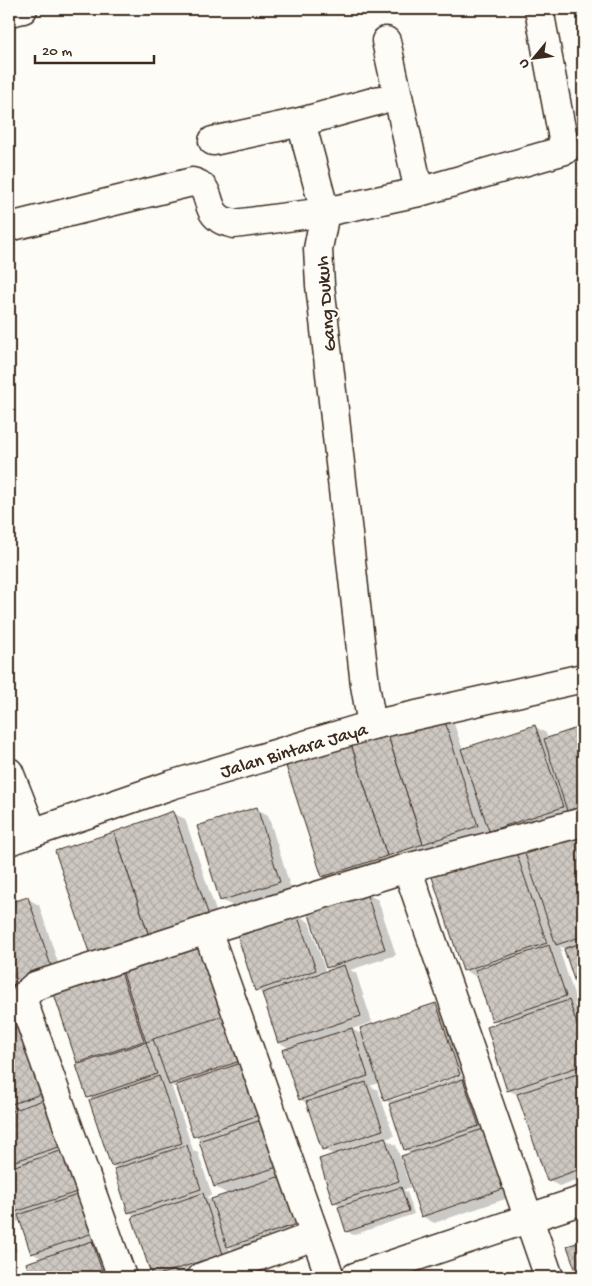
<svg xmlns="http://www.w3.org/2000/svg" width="592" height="1286" font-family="'Gochi Hand',sans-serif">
<defs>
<pattern id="building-cross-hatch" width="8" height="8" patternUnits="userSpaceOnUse" patternTransform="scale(1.25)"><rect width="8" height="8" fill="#cdc8c2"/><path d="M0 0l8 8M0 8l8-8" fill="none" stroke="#b1aca6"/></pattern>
</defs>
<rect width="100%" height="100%" fill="#fdfcf7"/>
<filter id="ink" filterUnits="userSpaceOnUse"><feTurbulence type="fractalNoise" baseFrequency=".02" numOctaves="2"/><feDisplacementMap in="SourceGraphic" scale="10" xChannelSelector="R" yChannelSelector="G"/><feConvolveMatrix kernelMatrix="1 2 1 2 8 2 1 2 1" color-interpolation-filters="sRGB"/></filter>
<g filter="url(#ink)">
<g fill="#0003" fill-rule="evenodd">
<polygon points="443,717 454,724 463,750 534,726 546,733 548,739 583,727 583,816 501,837 488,829 489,833 338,885 323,876"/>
<polygon points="257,809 268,815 291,889 233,906 221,900"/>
<polygon points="173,813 185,819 220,923 103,961"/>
<polygon points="583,836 583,996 580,994 565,949 560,946 562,952 560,952 577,1003 573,1004 580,1008 578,1005 583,1003 583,1178 559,1186 548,1180 520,1096 508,1090 500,1024 493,1020 480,979 464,970 514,848 527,855"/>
<path d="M 366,893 L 378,900 L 396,955 L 350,970 L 356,973 L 372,1022 L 352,1029 L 364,1036 L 436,1005 L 448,1011 L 471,1082 L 467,1083 L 474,1087 L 514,1196 L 434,1223 L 422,1216 L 413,1154 L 405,1149 L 390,1103 L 385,1100 L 379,1083 L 370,1086 L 378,1090 L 394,1136 L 385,1139 L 396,1145 L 410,1187 L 403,1190 L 407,1192 L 414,1214 L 353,1235 L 347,1231 L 342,1207 L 334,1202 L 334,1155 L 323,1149 L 308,1104 L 300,1099 L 291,1049 L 280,1043 L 263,994 L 256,990 L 297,915 L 309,922 L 326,973 L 333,970 L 327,967 ZM 466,1072 L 467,1074 L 392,1100 L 392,1097 Z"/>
<polygon points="28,899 39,905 63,978 9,996 9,905"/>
<path d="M 197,940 L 314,1229 L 240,1253 L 229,1247 L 233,1260 L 182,1277 L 154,1277 L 136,1216 L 129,1212 L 118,1169 L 112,1165 L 94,1100 L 88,1097 L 83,1064 L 78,1062 L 55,992 ZM 171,1085 L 178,1089 L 194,1136 L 203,1141 L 200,1142 L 215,1187 L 228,1194 L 211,1200 L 206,1197 L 212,1195 L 198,1153 L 193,1150 Z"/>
<polygon points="25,1026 104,1240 94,1243 104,1249 113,1277 32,1277 28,1264 43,1259 32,1253 21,1220 17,1222 9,1217 9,1032"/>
<polygon points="9,1228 17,1251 9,1254"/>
<polygon points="9,1258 11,1260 17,1277 9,1277"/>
</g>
<g fill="url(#building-cross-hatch)" stroke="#3b2a1e">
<polygon points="443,715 478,826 423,844 387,733"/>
<polygon points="535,725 563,807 489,831 461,749"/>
<polygon points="583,726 583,806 567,811 544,739"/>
<polygon points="387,733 423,844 387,856 351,744"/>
<polygon points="351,744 387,856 322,877 286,766"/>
<polygon points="257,807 280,882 220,901 197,826"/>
<polygon points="173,811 209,916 149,936 114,832"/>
<polygon points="114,832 149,936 90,955 55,851"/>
<polygon points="583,835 583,936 556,945 525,854"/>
<polygon points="514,846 547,943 463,971 431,874"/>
<polygon points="366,892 385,949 326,968 308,911"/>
<polygon points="28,897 53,972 9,986 9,903"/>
<polygon points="297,914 316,970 255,991 237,934"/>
<polygon points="197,939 223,1017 146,1042 120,964"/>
<polygon points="583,942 583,993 579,995 564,949"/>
<polygon points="549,945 566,996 492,1021 475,970"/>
<polygon points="344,965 361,1016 278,1043 262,993"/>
<polygon points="120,969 144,1041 77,1063 53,991"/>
<polygon points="569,1000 583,1043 583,1065 507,1091 487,1027"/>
<polygon points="583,1002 583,1023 577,1004"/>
<polygon points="436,1003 460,1075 384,1101 360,1028"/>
<polygon points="229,1014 243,1060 169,1085 153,1039"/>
<polygon points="25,1025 47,1092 9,1105 9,1030"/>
<polygon points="352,1028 368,1076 299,1100 282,1050"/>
<polygon points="146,1042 157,1074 87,1098 76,1065"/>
<polygon points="244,1062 262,1114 193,1137 176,1085"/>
<polygon points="583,1072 583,1168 547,1181 517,1094"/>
<polygon points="159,1076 182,1143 111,1166 89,1100"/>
<polygon points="463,1079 479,1126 404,1150 389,1104"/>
<polygon points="366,1082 383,1130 322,1150 306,1102"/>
<polygon points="46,1099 62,1146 9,1163 9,1112"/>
<polygon points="270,1117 287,1164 214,1187 199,1141"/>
<polygon points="483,1129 503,1189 421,1217 401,1156"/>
<polygon points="385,1137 399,1181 333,1203 319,1159"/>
<polygon points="187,1145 201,1189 128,1213 114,1169"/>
<polygon points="66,1149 80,1191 9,1214 9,1168"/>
<polygon points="287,1174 303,1222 227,1247 211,1199"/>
<polygon points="401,1187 409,1211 346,1232 338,1207"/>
<polygon points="203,1193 223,1254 152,1277 132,1217"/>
<polygon points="80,1194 93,1233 31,1254 18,1215"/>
<polygon points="92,1241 104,1277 31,1277 26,1263"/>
<polygon points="583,1241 583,1277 578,1277 567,1246"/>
</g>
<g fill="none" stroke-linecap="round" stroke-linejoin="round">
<g stroke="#3b2a1e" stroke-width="31">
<g id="street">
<polyline points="9,12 23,9"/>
<polyline points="386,41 419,192"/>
<polyline points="213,141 301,122 380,100"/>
<path d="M 9,227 L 192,182 C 213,186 204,208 219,218 C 223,222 229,222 234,224 L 325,212 L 301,122"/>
<polyline points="372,725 365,685 320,285 318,249 325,212 419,192 565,150 539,9"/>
<polyline points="9,772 33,833"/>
<polyline points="407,868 549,1277"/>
<polyline points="207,930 330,1277"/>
<polyline points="122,1277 24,1004 26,994 35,986 207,930 407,868 583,822"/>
<polyline points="202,1277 314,1236"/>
<polyline points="355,1277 583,1200"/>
</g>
</g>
<g stroke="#3b2a1e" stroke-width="31">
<g id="secondary">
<path id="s1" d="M 9,841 L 171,785 L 372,725 L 583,678"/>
</g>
</g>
<use href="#street" stroke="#fdfcf7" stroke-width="28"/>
<use href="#secondary" stroke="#fdfcf7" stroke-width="28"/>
</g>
</g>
<g text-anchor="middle" stroke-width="4.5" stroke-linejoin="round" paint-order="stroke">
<g font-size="19" fill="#3b2a1e" stroke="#fdfcf7">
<text transform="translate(324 304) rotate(-95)" y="7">Gang Dukuh</text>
<text dy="7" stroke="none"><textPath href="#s1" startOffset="299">Jalan Bintara Jaya</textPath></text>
</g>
</g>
<rect width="592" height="1286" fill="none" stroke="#fdfcf7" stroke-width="30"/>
<rect x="15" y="15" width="562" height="1256" fill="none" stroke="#3b2a1e" stroke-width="2" filter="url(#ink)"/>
<g transform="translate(534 58) rotate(241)" stroke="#fdfcf7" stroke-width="4" paint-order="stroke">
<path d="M0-4L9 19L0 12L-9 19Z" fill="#3b2a1e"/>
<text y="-8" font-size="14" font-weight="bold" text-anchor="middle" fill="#3b2a1e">U</text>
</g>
<path d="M35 55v8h119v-8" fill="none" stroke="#3b2a1e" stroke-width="2.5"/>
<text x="42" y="55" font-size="15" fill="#3b2a1e" stroke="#fdfcf7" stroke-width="4" paint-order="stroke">20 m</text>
</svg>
